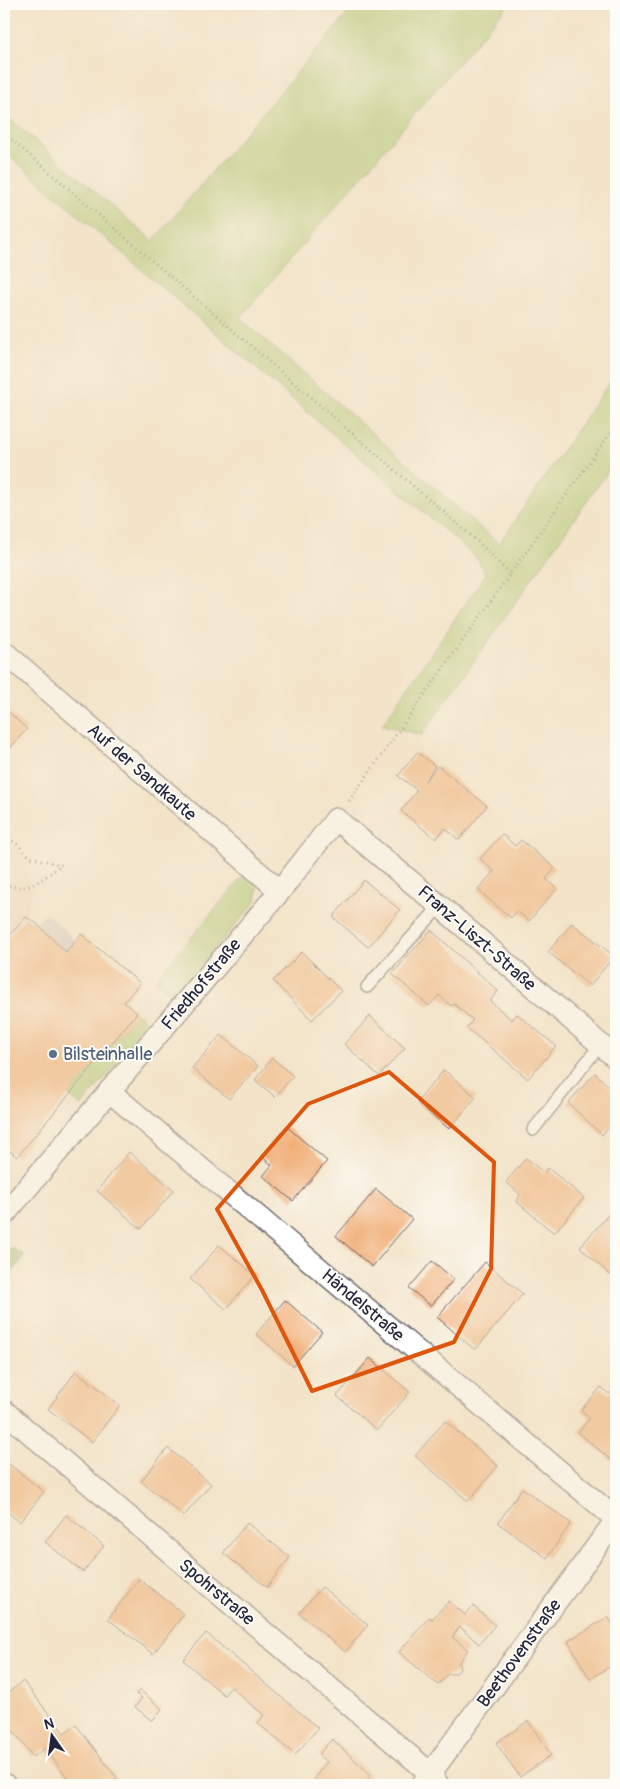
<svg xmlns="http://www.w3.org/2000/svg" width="620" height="1789" font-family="Pangolin,sans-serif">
<rect width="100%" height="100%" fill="#fdfcf7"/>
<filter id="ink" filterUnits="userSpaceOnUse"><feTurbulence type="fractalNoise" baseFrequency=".02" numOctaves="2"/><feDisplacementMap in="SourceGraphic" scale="10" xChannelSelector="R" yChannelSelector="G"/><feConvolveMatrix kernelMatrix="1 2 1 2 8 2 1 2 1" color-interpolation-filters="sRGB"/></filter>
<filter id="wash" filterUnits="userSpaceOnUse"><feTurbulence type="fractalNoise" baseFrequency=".0096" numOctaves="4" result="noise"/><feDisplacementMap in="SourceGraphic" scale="20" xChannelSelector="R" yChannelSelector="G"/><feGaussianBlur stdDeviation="1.12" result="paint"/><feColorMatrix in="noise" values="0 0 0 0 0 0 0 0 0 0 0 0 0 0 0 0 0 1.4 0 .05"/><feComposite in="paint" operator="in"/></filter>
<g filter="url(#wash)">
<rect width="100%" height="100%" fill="#f3e4c9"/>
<polygon fill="#eed6bb" points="4,841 22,853 32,891 26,917 4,942"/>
<polygon fill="#ccc2b9" points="46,913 76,941 66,952 36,923"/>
<g fill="#a8c870" stroke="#657556">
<polygon points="356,4 509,4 240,318 499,544 616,373 616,460 422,735 382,725 486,574 477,558 4,151 4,114 153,241"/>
<polygon points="246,873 258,886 256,901 174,997 155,980"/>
<polygon points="137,1013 150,1025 81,1106 68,1095"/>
</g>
<polygon fill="#86ac62" stroke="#54674e" points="12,1247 25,1256 4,1282 4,1257"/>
<g id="blocks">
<g fill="#f1ac73">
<polygon points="4,708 27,729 4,755"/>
<polygon points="417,752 435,766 425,781 438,766 487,806 459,840 445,828 436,839 401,811 417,790 398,776"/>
<polygon points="502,834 515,846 521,840 555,868 546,879 557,888 529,921 517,911 511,918 478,890 494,871 480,859"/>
<polygon points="364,880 400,910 368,947 333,917"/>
<polygon points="4,902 5,902 7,925 4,925"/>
<polygon points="26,917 36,923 66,952 81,934 140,983 124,1002 137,1013 17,1157 6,1148 4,1150 4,942"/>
<polygon points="572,923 614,956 590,986 548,952"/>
<polygon points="431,930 498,991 490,1001 512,1020 517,1014 556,1046 528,1079 467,1028 473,1020 454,1004 451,1006 439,995 429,1006 392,974"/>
<polygon points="302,952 341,991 312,1020 273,981"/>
<polygon points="370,1016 405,1048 379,1076 344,1044"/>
<polygon points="221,1035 258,1066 229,1099 192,1068"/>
<polygon points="272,1058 293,1076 275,1097 255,1080"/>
<polygon points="444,1070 476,1097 449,1129 417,1102"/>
<polygon points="595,1073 616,1093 616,1120 602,1135 568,1103"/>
<polygon points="286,1126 327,1161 293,1201 263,1176 272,1165 261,1156"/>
<polygon points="129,1152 174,1190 141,1229 97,1191"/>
<polygon points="526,1158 544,1173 548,1168 584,1198 554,1233 517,1202 520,1194 506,1182"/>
<polygon points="376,1189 412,1219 372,1267 336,1236"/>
<polygon points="610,1213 616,1219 616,1268 610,1275 580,1247"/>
<polygon points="219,1245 255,1275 226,1309 190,1279"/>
<polygon points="432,1261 454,1279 431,1306 409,1288"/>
<polygon points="485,1262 523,1294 475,1350 437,1317"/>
<polygon points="285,1300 322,1332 293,1366 256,1334"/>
<polygon points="370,1358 410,1392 377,1430 337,1396"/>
<polygon points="76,1371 120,1405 92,1442 48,1409"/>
<polygon points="601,1387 609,1394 611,1392 616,1397 616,1460 614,1458 612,1461 578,1432 590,1418 581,1410"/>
<polygon points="445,1421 498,1466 468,1501 415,1456"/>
<polygon points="168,1448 211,1484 184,1516 141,1481"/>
<polygon points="4,1460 44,1492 20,1522 4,1509"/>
<polygon points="522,1488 571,1523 547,1558 498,1523"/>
<polygon points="66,1515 104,1546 83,1572 45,1542"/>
<polygon points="247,1523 290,1557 267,1587 223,1553"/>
<polygon points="139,1579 184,1614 153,1654 108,1619"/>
<polygon points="322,1587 368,1625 345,1652 299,1613"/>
<polygon points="449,1601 465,1615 473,1606 495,1625 479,1644 460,1627 452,1637 468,1650 459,1662 460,1669 455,1674 448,1674 438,1685 399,1652 429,1617 432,1619"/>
<polygon points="608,1617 616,1630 616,1663 590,1679 568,1641"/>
<polygon points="206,1633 318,1728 295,1755 258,1723 264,1715 247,1701 231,1687 224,1695 183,1660"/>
<polygon points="23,1681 64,1733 76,1725 117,1778 107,1785 73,1785 45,1748 33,1757 4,1719 4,1696"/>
<polygon points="140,1690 162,1709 152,1721 135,1707 142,1698 136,1694"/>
<polygon points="528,1721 551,1755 520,1777 496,1743"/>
<polygon points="332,1739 371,1775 363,1785 323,1785 314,1778 327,1762 318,1755"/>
</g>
</g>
</g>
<g filter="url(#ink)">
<use href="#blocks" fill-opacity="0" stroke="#6b666d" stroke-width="1"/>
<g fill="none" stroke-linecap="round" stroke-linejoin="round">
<g stroke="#6b666d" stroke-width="14">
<g id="lane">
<polyline points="367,987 440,906"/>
<polyline points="533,1130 600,1045"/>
</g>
</g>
<g stroke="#6b666d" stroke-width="24">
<g id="street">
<polyline points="4,652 280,891"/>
<polyline points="109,1091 616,1519"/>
<polyline points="4,1215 280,891 336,819 440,906 616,1058"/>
<polyline points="4,1411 431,1774 438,1785"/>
<polyline points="4,1784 5,1785"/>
<polyline points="422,1785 616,1520"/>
</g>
</g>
<g stroke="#6b666d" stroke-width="3" stroke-dasharray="1 4" stroke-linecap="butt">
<polyline points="4,133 476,540 511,575"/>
<polyline points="349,801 616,425"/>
<polyline points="4,836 16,843 30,857 62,865"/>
<path d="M 4,884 C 28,894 42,879 61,865"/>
</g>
<use href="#lane" stroke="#fff" stroke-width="11"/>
<use href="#street" stroke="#fff" stroke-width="21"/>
</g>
</g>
<path d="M0 0H620V1789H0ZM 389,1072 L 494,1162 L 491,1269 L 454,1342 L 312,1391 L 262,1290 L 217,1209 L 308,1104 Z" fill="#f3e4c9" fill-opacity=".55" fill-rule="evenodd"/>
<path fill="none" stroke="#de560e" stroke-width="4" stroke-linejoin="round" d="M 389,1072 L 494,1162 L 491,1269 L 454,1342 L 312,1391 L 262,1290 L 217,1209 L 308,1104 Z"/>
<circle fill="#5c6f8a" stroke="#fdfcf7" stroke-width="2" cx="53" cy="1054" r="5"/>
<g text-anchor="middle" stroke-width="4" stroke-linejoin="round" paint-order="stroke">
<g font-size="18" fill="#22223b" stroke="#fdfcf7">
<text transform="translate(142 772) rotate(41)" y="6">Auf der Sandkaute</text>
<text transform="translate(477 938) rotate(41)" y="6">Franz-Liszt-Straße</text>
<text transform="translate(201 984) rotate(-50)" y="6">Friedhofstraße</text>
<text transform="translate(363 1305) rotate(40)" y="6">Händelstraße</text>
<text transform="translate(217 1592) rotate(40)" y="6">Spohrstraße</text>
<text transform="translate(519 1653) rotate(-54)" y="6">Beethovenstraße</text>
</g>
<g font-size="18" fill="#4e5e75" stroke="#fdfcf7" text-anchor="start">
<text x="63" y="1060">Bilsteinhalle</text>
</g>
</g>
<rect width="620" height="1789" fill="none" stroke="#fdfcf7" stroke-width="20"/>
<g transform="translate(52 1736) rotate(346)" stroke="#fdfcf7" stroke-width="4" paint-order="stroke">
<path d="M0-4L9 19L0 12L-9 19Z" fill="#22223b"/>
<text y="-8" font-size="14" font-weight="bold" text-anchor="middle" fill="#22223b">N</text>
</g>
</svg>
